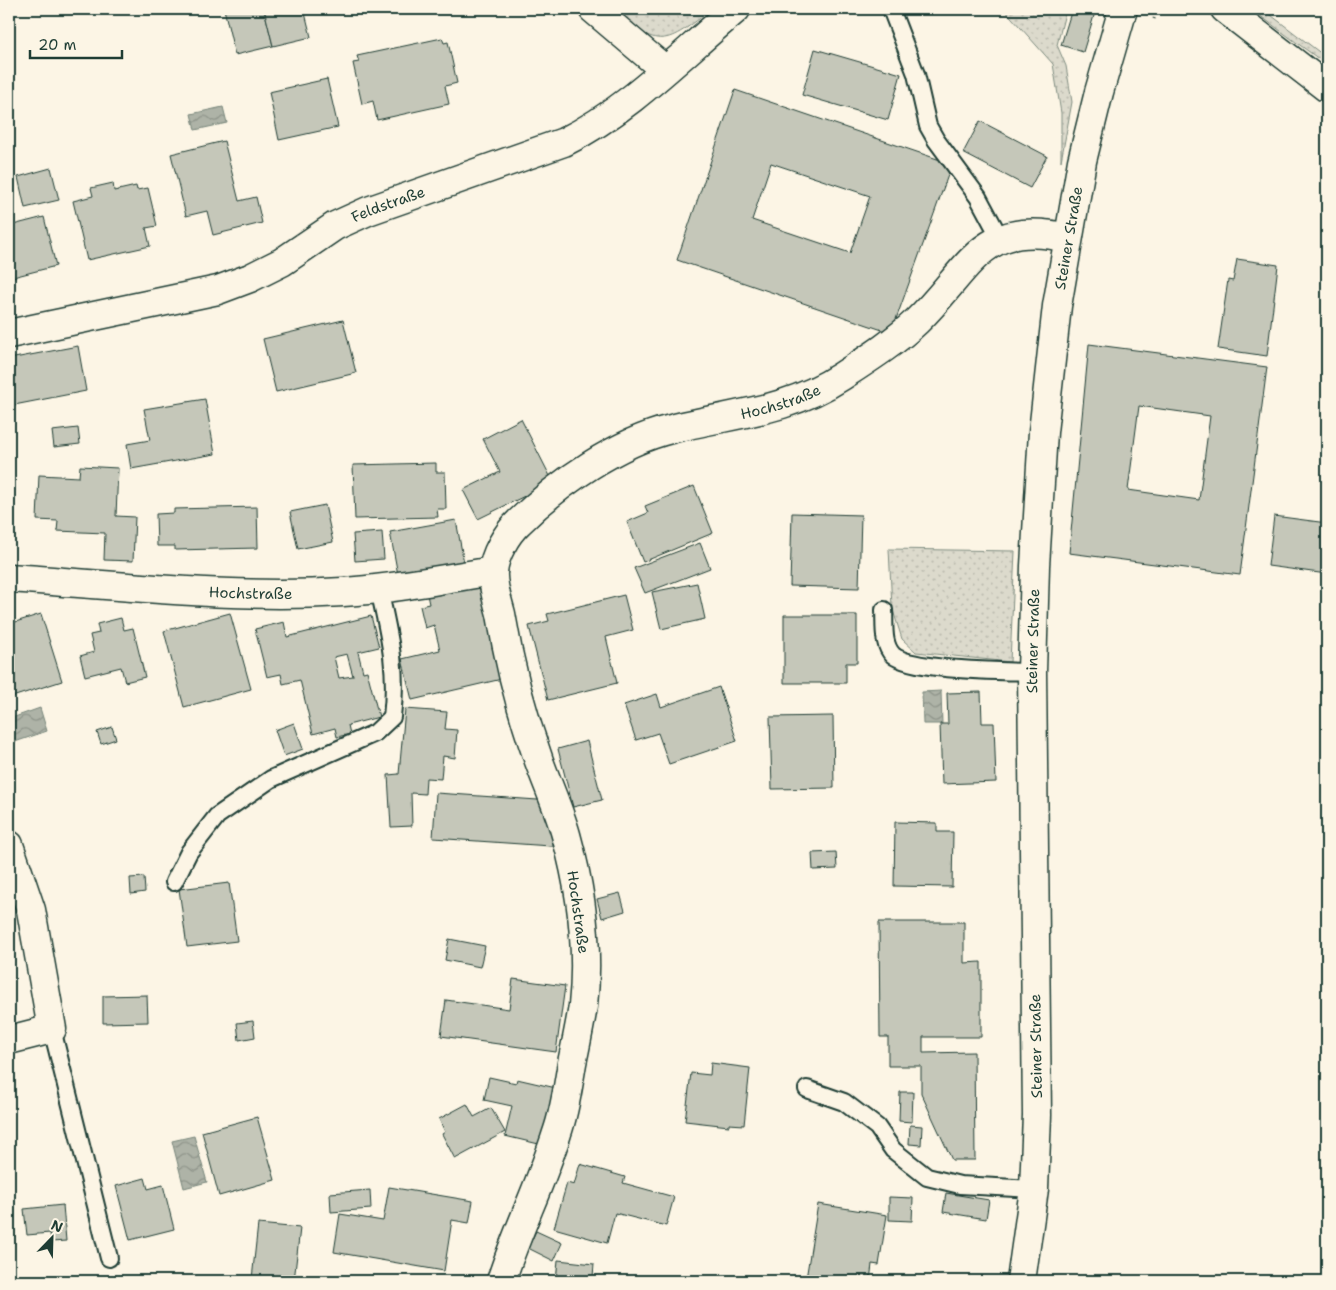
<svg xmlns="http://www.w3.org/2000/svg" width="1336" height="1290" font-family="'Shantell Sans',sans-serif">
<defs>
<pattern id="grass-dots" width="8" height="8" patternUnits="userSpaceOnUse" patternTransform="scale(1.25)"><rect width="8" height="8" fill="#dcdacc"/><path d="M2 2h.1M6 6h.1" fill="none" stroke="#bcbcb0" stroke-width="1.8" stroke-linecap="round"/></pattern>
<pattern id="water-waves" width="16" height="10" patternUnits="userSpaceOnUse" patternTransform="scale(1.25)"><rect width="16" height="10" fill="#aeb3a7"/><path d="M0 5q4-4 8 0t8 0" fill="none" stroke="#8d9389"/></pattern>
</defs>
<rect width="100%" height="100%" fill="#fcf5e5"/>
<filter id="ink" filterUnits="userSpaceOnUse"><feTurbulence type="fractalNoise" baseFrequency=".02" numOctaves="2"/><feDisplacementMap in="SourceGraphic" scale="10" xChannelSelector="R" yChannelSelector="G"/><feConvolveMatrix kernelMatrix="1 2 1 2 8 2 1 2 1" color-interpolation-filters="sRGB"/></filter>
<g filter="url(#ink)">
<g fill="url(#grass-dots)" stroke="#7e8c80">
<path d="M 613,9 L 712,9 C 665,45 659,51 613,9 Z"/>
<polygon points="1004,9 1066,9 1057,45 1066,66 1072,102 1061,161 1061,113 1053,64"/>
<polygon points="1251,9 1263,9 1327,58 1327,65"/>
<polygon points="889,549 1015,551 1010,662 916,652 902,639 892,607"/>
</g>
<g fill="url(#water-waves)" stroke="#758479">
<polygon points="223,107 227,123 195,130 191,114"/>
<polygon points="941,691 942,724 923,724 922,692"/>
<polygon points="40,708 47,731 9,744 9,719"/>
<polygon points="194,1136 207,1182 184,1188 172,1141"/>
</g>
<g fill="#c5c7b9" stroke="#1f3d34" fill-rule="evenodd">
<polygon points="224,9 264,9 273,46 235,55"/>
<polygon points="264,9 304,9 311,37 273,46"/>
<polygon points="1072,9 1096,9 1083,52 1061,45"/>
<polygon points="442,38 444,43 448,42 457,83 445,86 449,104 377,120 373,101 362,104 353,63 359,62 357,56"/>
<polygon points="815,49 901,74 888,120 802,95"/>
<polygon points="327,79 338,127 279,140 269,92"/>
<path d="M 735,90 L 952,164 L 891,333 L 677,260 ZM 771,163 L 870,196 L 850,253 L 752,220 Z"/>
<polygon points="980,121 1047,156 1030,188 963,153"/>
<polygon points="224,141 239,201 256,197 262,223 213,235 207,211 186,216 171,154"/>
<polygon points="51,168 59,200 25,208 18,177"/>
<polygon points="113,183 114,191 136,186 137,190 148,188 157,226 146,228 150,246 87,260 73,201 93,196 91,188"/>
<polygon points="44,217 56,266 9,278 9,226"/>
<polygon points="1237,259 1278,265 1267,356 1218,349 1228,280 1233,281"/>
<polygon points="343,320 356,373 276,392 263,339"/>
<path d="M 1089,344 L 1267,367 L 1240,575 L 1069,553 ZM 1139,406 L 1210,416 L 1199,500 L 1128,490 Z"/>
<polygon points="78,346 86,391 9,406 9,359"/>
<polygon points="205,399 215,454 131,469 127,444 150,440 144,409"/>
<polygon points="521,419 553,482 478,519 463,490 500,472 483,439"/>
<polygon points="78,428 80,444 54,447 52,431"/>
<polygon points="436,463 436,472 445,472 446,509 437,509 438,517 355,519 353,465"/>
<polygon points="80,466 118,468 116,516 135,517 133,561 104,560 105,533 57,531 58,521 37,520 39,475 79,477"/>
<polygon points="694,486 713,533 643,562 627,522 648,513 645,506"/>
<polygon points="325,505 333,542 298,549 290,512"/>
<polygon points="257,507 258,548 175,550 175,546 157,546 156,514 174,513 174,509"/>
<polygon points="792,513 861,515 859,588 790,586"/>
<polygon points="1274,516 1327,523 1327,574 1268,566"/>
<polygon points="456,520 464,563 398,575 390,532"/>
<polygon points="382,532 384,559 355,561 353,534"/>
<polygon points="700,543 710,568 645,593 634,568"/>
<polygon points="481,577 506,678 412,700 402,659 440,650 434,625 425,628 420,606 429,604 426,590"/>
<polygon points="697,583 705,619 661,629 652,592"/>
<polygon points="624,595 633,630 606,637 617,683 548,700 529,626 549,621 547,614"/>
<polygon points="230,613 251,689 184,707 164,631"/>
<polygon points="41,614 62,681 9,698 9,624"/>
<polygon points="784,615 857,615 857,663 846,663 846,683 784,683"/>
<path d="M 371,616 L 379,647 L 358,652 L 363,672 L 367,671 L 379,717 L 348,725 L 350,734 L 337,737 L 335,728 L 313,734 L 300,680 L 283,684 L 281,674 L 267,677 L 255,629 L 284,622 L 287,637 ZM 347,654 L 353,676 L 339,678 L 334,657 Z"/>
<polygon points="121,618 124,630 133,628 145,677 125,682 121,667 85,676 80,656 94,652 90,635 99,633 97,624"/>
<polygon points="719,687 737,741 669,764 658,733 636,740 624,705 657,694 661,707"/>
<polygon points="981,692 982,723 994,723 996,782 942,784 940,724 948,724 947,693"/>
<polygon points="405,709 447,712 445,729 457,730 455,758 443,756 441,779 426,778 425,794 411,793 412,826 391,827 388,775 399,774"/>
<polygon points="833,716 834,788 772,789 770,717"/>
<polygon points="294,723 303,749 284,756 275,730"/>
<polygon points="112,727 116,739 101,744 97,732"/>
<polygon points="587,741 602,800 573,807 558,749"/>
<polygon points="436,793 552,801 565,847 433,838"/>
<polygon points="895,822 937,823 937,832 953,832 952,887 894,886"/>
<polygon points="836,852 837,869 813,870 812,853"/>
<polygon points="144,877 145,892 131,894 130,878"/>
<polygon points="229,883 237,941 187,947 179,889"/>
<polygon points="620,893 625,911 602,918 597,899"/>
<polygon points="879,922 964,922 964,963 981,962 981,1037 923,1037 923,1053 974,1052 975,1160 952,1160 921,1093 921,1066 888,1066 888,1037 880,1037"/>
<polygon points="449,939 485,946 480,967 445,960"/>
<polygon points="513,979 565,986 556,1052 441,1036 446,1000 509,1009"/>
<polygon points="147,995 148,1022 103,1023 103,996"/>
<polygon points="253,1021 255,1037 239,1040 237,1023"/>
<polygon points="711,1063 750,1068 744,1125 729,1124 729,1126 685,1121 691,1073 710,1075"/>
<polygon points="489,1077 516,1083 517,1079 556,1088 543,1145 505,1136 512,1106 484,1100"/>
<polygon points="900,1092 913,1092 912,1122 899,1121"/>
<polygon points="467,1104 474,1117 491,1108 505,1132 455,1159 442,1134 445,1132 439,1119"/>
<polygon points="257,1117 275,1180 219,1196 202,1132"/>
<polygon points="910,1125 922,1126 921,1145 909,1144"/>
<polygon points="580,1164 625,1177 623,1183 674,1197 666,1226 615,1213 607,1243 554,1228 567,1183 574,1185"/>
<polygon points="145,1178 148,1189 163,1185 174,1229 130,1240 116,1186"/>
<polygon points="389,1187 473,1201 469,1223 452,1220 444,1271 334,1252 340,1214 383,1221"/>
<polygon points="370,1190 371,1209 331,1212 330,1193"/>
<polygon points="946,1193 989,1200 986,1219 943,1212"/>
<polygon points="889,1197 913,1198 912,1221 889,1220"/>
<polygon points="818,1204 887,1215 879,1265 872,1264 870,1281 806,1279"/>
<polygon points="63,1205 66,1241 51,1242 50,1233 27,1235 24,1209"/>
<polygon points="258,1224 300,1228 294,1281 252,1279"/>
<polygon points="536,1231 562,1243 554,1261 528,1248"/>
<polygon points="558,1260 594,1264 593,1277 618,1279 618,1281 556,1281"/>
</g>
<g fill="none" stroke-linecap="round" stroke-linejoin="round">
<g stroke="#1f3d34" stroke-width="20">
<g id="service">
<polyline points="891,9 916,74 928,126 936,140 978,197 1000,238"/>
<path d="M 884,610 C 885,625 882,644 893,655 C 911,671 1005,671 1032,672"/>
<path d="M 174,882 L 189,852 L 217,816 L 271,779 L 375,733 L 392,717 C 398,669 389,635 379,589"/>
<polyline points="52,1029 109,1258"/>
<polyline points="807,1089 844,1102 877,1127 893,1150 927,1177 960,1185 1034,1189"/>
</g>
</g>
<g stroke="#1f3d34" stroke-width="31">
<g id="minor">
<polyline points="593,9 665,70"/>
<polyline points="1225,9 1327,88"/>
<path id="s1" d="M 9,334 L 218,290 L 250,278 L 282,262 L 335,226 L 368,211 L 564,142 C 629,110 681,55 736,9"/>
<path id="s2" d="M 9,578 C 118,585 233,599 343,592 C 393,589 443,579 493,571"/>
<polyline points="9,845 31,910 52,1029 9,1040"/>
<path id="s3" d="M 501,1281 C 517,1231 541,1184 557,1133 C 565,1111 568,1086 572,1063 C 576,1044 580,1025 583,1006 C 589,950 581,889 566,835 C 559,810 548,786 539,761 C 522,714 509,664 501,614 C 498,602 492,585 493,572 C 494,555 507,533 519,522 C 558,483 618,442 671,429 C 733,413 785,413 842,376 C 868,359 895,342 917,321 C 971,269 981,217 1068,238"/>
</g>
</g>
<g stroke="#1f3d34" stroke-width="31">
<g id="tertiary">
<path id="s4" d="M 1021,1281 L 1034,1189 L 1037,1115 L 1032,672 L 1035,566 L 1043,432 L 1057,306 L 1082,161 L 1099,92 L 1123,9"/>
</g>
</g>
<polyline stroke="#1f3d34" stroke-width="3" stroke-dasharray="1 4" stroke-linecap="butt" points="1154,19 1157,9"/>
<use href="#service" stroke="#fcf5e5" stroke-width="16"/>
<use href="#minor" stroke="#fcf5e5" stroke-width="28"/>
<use href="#tertiary" stroke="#fcf5e5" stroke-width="28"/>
</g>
</g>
<g text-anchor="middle" stroke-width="4" stroke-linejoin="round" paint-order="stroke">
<g font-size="15" fill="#1f3d34" stroke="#fcf5e5">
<text dy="5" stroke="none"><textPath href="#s1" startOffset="405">Feldstraße</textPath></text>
<text dy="5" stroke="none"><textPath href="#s4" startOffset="1046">Steiner Straße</textPath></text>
<text dy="5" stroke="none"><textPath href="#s3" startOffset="1085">Hochstraße</textPath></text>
<text dy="5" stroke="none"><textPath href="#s2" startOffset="242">Hochstraße</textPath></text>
<text dy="5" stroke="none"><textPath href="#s4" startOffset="641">Steiner Straße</textPath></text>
<text transform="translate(578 912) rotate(82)" y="5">Hochstraße</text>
<text transform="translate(1036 1046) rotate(-91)" y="5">Steiner Straße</text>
</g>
</g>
<rect width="1336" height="1290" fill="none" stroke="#fcf5e5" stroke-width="30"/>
<rect x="15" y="15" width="1306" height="1260" fill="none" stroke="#1f3d34" stroke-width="2" filter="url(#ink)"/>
<g transform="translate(52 1238) rotate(23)" stroke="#fcf5e5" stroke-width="4" paint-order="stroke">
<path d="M0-4L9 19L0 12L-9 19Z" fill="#1f3d34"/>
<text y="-8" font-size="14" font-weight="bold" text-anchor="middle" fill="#1f3d34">N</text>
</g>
<path d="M30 50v8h92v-8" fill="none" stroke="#1f3d34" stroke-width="2.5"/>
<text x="38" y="50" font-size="15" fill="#1f3d34" stroke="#fcf5e5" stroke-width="4" paint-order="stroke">20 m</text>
</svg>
